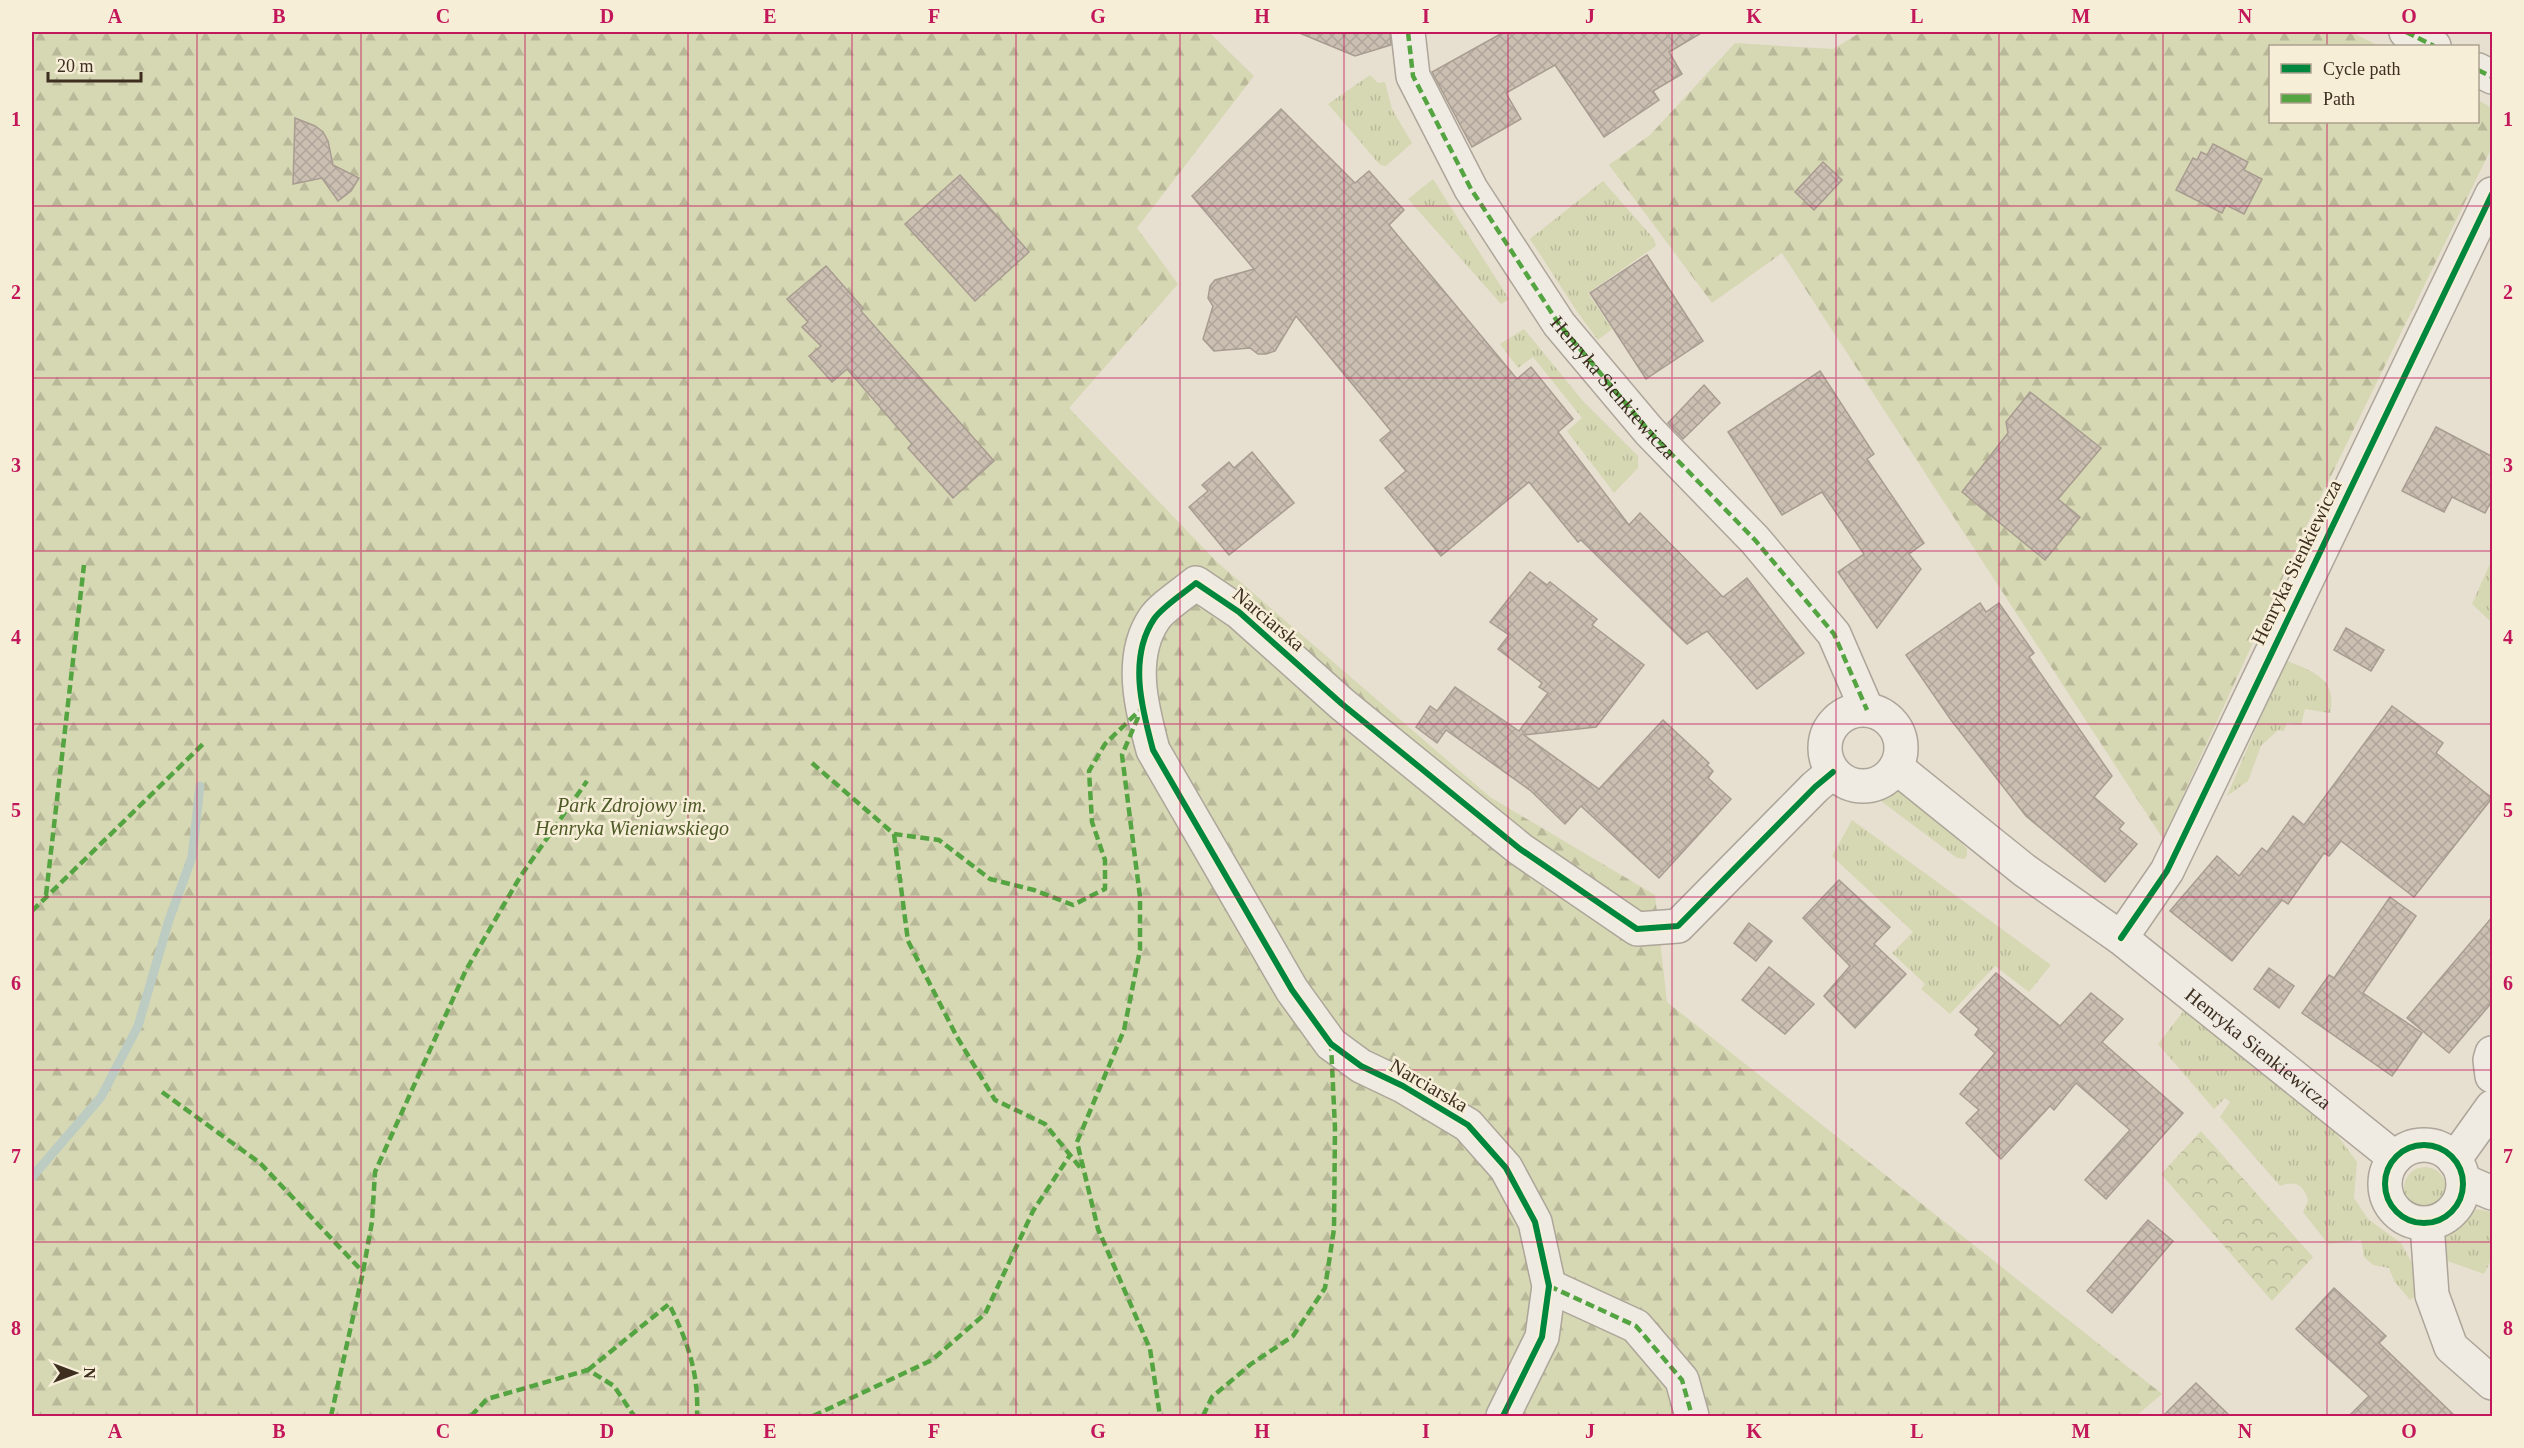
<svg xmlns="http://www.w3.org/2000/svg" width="2524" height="1448" font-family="Georgia,serif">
<defs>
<pattern id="grass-tufts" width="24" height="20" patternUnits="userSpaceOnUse" patternTransform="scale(1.5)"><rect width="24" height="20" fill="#d6d7b3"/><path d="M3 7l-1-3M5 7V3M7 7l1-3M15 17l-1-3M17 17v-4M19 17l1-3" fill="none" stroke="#b9b99a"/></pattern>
<pattern id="forest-firs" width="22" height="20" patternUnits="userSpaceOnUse" patternTransform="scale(1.5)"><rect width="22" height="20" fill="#d6d7b3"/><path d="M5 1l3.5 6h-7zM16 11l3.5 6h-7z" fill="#b9b99a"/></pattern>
<pattern id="park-crowns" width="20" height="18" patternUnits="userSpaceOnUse" patternTransform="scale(1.5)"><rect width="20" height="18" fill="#d6d7b3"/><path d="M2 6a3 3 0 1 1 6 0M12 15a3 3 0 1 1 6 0" fill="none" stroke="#b9b99a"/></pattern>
<pattern id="building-cross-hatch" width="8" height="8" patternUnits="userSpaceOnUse" patternTransform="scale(1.5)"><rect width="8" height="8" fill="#cbbfb2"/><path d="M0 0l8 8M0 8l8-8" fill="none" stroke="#afa499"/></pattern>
</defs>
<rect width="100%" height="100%" fill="#e7e0d1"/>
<g fill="url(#grass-tufts)">
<polygon points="1370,75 1378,83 1385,82 1392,109 1412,143 1386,166 1380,165 1328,104"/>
<polygon points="1433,179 1509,299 1501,304 1408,199"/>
<polygon points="1603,181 1654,239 1656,246 1588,293 1612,329 1598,340 1578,313 1530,239"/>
<polygon points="1524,329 1583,401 1638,456 1638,468 1614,493 1567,431 1582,418 1533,357 1518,368 1500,344"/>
<polygon points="2492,559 2492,623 2472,604"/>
<path d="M 2285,660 C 2312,671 2338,678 2330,713 L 2305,709 L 2301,725 L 2287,723 L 2284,731 L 2278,730 L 2261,746 L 2248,781 L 2227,796 Z"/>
<polygon points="1895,788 1910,791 1919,796 1967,849 1967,856 1964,859 1957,858 1877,798 1878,794"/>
<polygon points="1852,820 2051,965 2029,992 1995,966 1950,1014 1921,989 1925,984 1892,953 1913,932 1832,856"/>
<path d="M 2185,1009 L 2335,1132 L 2357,1162 L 2354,1198 L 2368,1219 L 2401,1243 L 2418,1274 L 2418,1294 L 2410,1300 L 2394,1281 L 2389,1268 L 2373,1265 L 2364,1257 L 2361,1240 L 2328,1244 L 2303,1212 L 2308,1201 C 2304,1185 2296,1180 2280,1186 L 2220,1117 L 2230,1102 L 2225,1098 L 2214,1109 L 2158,1044 Z"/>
<circle cx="2425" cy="1188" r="21"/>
<path d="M 2475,1209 L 2492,1212 L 2492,1258 L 2484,1274 L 2442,1259 L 2444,1236 C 2460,1228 2464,1215 2475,1209 Z"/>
</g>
<g fill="url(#forest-firs)">
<polygon points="32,32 1209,32 1254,76 1137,228 1178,284 1069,408 1217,562 1490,797 1655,895 1667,1002 2162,1394 2136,1416 1831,1416 1830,1414 1797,1416 32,1416"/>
<polygon points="1861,32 2351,32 2379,46 2270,46 2270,122 2478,122 2478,100 2492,108 2492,147 2304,531 2163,839 1782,253 1712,303 1609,165 1651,134 1735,43 1833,49"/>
</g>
<polygon fill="url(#park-crowns)" points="2201,1131 2313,1257 2272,1301 2161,1174"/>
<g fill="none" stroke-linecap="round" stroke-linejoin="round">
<polyline stroke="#bcccc2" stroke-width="9" points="32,1177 101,1097 138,1026 169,920 192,857 200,786"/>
</g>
<g fill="url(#building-cross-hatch)" stroke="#a89c90" stroke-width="1.5">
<polygon points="1297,32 1390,32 1391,45 1355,56"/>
<polygon points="1504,32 1703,32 1669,52 1682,74 1653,91 1659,100 1604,137 1555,65 1506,93 1521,119 1472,147 1432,72"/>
<polygon points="1281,109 1355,183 1369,171 1404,210 1389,225 1517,379 1531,367 1573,419 1558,432 1629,525 1640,513 1723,597 1747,578 1804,653 1757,689 1707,631 1687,644 1581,540 1578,542 1529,482 1441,556 1385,488 1406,471 1380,440 1391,431 1296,316 1275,351 1266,354 1258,354 1250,348 1214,351 1203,339 1213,306 1208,298 1210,286 1215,280 1254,269 1192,196"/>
<polygon points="295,118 315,126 323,132 328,141 333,165 359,178 351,191 338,201 322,178 293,184"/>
<polygon points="2213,144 2248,162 2244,170 2262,179 2244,214 2226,205 2222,213 2176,190 2193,158 2197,160 2201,152 2207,155"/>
<polygon points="1823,162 1842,180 1814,210 1795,192"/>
<polygon points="960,175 1029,252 975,301 905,224"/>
<polygon points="1647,255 1703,341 1646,379 1590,293"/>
<polygon points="826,266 863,308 861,311 994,461 953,498 908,448 912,444 847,369 832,382 809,356 821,346 802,327 808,322 787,299"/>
<polygon points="1820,371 1874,454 1867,459 1924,543 1909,554 1921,569 1877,628 1838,572 1864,554 1822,492 1782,515 1728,432"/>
<polygon points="1704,385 1720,403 1683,439 1668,423"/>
<polygon points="2030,392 2101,448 2058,499 2080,517 2045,560 1962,492 2008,433 2006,422"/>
<polygon points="2436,427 2493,457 2493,498 2485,513 2452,497 2444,512 2402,491"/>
<polygon points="1252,452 1294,503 1229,555 1189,507 1208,491 1202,485 1229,462 1234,468"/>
<polygon points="1530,572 1547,585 1550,582 1597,619 1592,625 1644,665 1596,727 1524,735 1599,789 1663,720 1709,763 1707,765 1713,771 1708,778 1731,799 1659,878 1581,806 1565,824 1531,791 1446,730 1437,743 1416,727 1430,706 1437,711 1455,687 1519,731 1548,693 1539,687 1542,683 1498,649 1509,635 1490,622"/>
<polygon points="1980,603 1986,612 1999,603 2034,653 2029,657 2112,776 2094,797 2124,823 2119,829 2137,844 2105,882 2026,816 1951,720 1906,655"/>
<polygon points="2346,628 2384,650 2371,671 2334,650"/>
<polygon points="2392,706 2443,743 2436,753 2492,798 2414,897 2341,841 2329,856 2324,853 2288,904 2282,900 2232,961 2170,911 2217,856 2239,876 2262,848 2267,852 2293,816 2304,825"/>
<polygon points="1839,880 1890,927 1874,944 1906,974 1855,1028 1824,996 1850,966 1803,918"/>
<polygon points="2390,897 2416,916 2363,993 2422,1033 2392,1076 2302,1013 2329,975 2334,978"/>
<polygon points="2493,916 2493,1001 2449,1053 2407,1018"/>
<polygon points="1749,923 1772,941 1756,961 1734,943"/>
<polygon points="1769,967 1814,1004 1785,1034 1742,1000"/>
<polygon points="2269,968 2294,986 2279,1008 2254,989"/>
<polygon points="1996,973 2060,1026 2091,993 2123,1019 2102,1042 2183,1113 2106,1199 2085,1180 2130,1130 2076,1083 2054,1110 2050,1106 2001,1159 1966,1123 1979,1110 1960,1094 1995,1053 1975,1035 1979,1029 1960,1012"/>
<polygon points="2148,1220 2173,1241 2112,1313 2087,1291"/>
<polygon points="2334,1288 2386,1336 2379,1343 2455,1416 2349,1416 2369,1396 2296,1329"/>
<polygon points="2196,1383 2230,1416 2163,1416"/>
</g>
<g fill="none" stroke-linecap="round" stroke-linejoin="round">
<g stroke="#ada599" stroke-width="36">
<g id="minor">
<path id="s1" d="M 1408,32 L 1413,76 L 1471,189 L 1559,324 L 1649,431 L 1755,540 L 1834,634 L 1867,710"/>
<polyline points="2406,32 2434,46"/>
<polyline points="2478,70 2492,77"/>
<circle cx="1863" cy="748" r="38"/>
<path id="s2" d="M 1896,767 L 2024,870 L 2121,938 L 2395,1158"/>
<polyline points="2121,938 2167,871 2492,194"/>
<polyline points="2492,1053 2490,1060 2492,1076"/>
<circle cx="2424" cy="1184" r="39"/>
<polyline points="2454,1160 2492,1107"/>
<polyline points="2464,1181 2492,1193"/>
<polyline points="2427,1224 2432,1295 2451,1347 2492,1383"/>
<polyline points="1549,1286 1636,1326 1682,1380 1692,1416"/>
<path d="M 1503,1416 L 1542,1337 L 1549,1286 L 1535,1222 L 1506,1168 L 1468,1125 L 1403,1086 L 1361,1066 L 1331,1044 L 1292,990 L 1153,750 C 1142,709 1128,658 1154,619 C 1162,607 1184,593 1196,583 L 1239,612 L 1342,704 L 1520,849 L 1637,929 L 1678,926 L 1815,787 L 1833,772"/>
</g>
</g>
<use href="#minor" stroke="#efebe3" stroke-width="33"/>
<g stroke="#54a441" stroke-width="4.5" stroke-dasharray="9 4.5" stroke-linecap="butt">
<polyline points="1408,32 1413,76 1471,189 1559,324 1649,431 1755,540 1834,634 1867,710"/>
<polyline points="2406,32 2434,46"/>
<polyline points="2478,70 2492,77"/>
<polyline points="812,763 894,834 939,840 990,879 1034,890 1073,905 1105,889 1105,860 1092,822 1089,771 1105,744 1142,708 1122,755 1140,897 1140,950 1124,1030 1077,1142 1098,1229 1150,1349 1160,1416"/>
<polyline points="894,834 908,941 957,1037 995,1100 1045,1124 1083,1171"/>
<polyline points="46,895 84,565"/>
<polyline points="32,911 203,744"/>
<polyline points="162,1092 260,1163 363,1272"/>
<polyline points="1549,1286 1636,1326 1682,1380 1692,1416"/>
<path d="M 588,1370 L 669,1304 C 688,1342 699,1374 697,1416"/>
<polyline points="331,1416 363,1272 372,1222 375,1172 466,970 520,877 587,781"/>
<polyline points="471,1416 487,1399 588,1370 614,1386 634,1416"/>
<polyline points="813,1416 932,1360 985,1314 1033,1211 1070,1155"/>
<polyline points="1203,1416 1212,1397 1251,1364 1293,1336 1325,1288 1334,1229 1335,1128 1331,1044"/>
</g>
<g stroke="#f7eed8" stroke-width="10">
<g id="cycleway">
<polyline points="2121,938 2167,871 2492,194"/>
<circle cx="2424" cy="1184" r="39"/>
<path d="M 1503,1416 L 1542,1337 L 1549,1286 L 1535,1222 L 1506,1168 L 1468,1125 L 1403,1086 L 1361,1066 L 1331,1044 L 1292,990 L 1153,750 C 1142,709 1128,658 1154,619 C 1162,607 1184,593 1196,583 L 1239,612 L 1342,704 L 1520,849 L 1637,929 L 1678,926 L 1815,787 L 1833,772"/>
</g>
</g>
<use href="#cycleway" stroke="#00873e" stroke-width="6"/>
</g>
<path fill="none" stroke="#c2185b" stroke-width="1.5" stroke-opacity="0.55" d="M 197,32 L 197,1416M 361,32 L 361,1416M 525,32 L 525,1416M 688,32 L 688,1416M 852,32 L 852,1416M 1016,32 L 1016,1416M 1180,32 L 1180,1416M 1344,32 L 1344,1416M 1508,32 L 1508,1416M 1672,32 L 1672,1416M 1836,32 L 1836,1416M 1999,32 L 1999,1416M 2163,32 L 2163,1416M 2327,32 L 2327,46M 2327,122 L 2327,1416M 32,206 L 2492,206M 32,378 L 2492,378M 32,551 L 2492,551M 32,724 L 2492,724M 32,897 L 2492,897M 32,1070 L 2492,1070M 32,1242 L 2492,1242"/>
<g text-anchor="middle" stroke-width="5" stroke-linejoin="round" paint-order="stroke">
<g font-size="20" fill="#3d2e20" stroke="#f7eed8">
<text dy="7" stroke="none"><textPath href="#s1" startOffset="416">Henryka Sienkiewicza</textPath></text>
<text transform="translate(2296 562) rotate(-64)" y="7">Henryka Sienkiewicza</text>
<text transform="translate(1269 619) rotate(40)" y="7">Narciarska</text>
<text dy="7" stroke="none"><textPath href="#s2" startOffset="459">Henryka Sienkiewicza</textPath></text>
<text transform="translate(1429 1085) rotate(30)" y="7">Narciarska</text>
</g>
<g font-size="20" font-style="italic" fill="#4d5a26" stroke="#f7eed8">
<text x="632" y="812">Park Zdrojowy im.<tspan x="632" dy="23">Henryka Wieniawskiego</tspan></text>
</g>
</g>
<rect width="2524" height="1448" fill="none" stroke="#f7eed8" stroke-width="66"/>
<rect x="2269" y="45" width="210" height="78" fill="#f7eed8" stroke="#ada18e" stroke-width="1.5"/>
<rect x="2281" y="64" width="30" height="9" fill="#00873e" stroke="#ada18e" stroke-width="1.5"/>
<text x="2323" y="75" font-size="18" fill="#3d2e20">Cycle path</text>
<rect x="2281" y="94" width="30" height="9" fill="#54a441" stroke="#ada18e" stroke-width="1.5"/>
<text x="2323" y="105" font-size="18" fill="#3d2e20">Path</text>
<g transform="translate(75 1373) rotate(90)" stroke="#f7eed8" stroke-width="4.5" paint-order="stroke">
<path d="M0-4.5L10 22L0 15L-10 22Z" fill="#3d2e20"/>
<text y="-9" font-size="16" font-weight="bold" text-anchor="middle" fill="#3d2e20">N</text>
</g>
<path d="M48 72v9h93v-9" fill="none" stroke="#3d2e20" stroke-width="3"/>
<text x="57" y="72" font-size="18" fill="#3d2e20" stroke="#f7eed8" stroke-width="4.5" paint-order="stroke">20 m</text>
<rect x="33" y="33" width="2458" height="1382" fill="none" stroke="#c2185b" stroke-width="2"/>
<g font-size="20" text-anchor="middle" font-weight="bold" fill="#c2185b">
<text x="115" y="23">A</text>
<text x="279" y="23">B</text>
<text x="443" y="23">C</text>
<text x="607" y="23">D</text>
<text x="770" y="23">E</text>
<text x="934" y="23">F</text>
<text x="1098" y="23">G</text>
<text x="1262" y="23">H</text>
<text x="1426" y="23">I</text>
<text x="1590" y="23">J</text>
<text x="1754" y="23">K</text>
<text x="1917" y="23">L</text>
<text x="2081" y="23">M</text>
<text x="2245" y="23">N</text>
<text x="2409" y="23">O</text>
<text x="16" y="126">1</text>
<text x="2508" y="126">1</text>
<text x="16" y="299">2</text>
<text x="2508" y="299">2</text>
<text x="16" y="472">3</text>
<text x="2508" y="472">3</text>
<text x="16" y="644">4</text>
<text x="2508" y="644">4</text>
<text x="16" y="817">5</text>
<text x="2508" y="817">5</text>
<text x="16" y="990">6</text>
<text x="2508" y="990">6</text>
<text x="16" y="1163">7</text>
<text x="2508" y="1163">7</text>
<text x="16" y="1335">8</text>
<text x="2508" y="1335">8</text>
<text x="115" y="1438">A</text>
<text x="279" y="1438">B</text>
<text x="443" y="1438">C</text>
<text x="607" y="1438">D</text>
<text x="770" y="1438">E</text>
<text x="934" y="1438">F</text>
<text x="1098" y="1438">G</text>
<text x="1262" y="1438">H</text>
<text x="1426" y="1438">I</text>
<text x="1590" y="1438">J</text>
<text x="1754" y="1438">K</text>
<text x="1917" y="1438">L</text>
<text x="2081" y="1438">M</text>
<text x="2245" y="1438">N</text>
<text x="2409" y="1438">O</text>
</g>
</svg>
